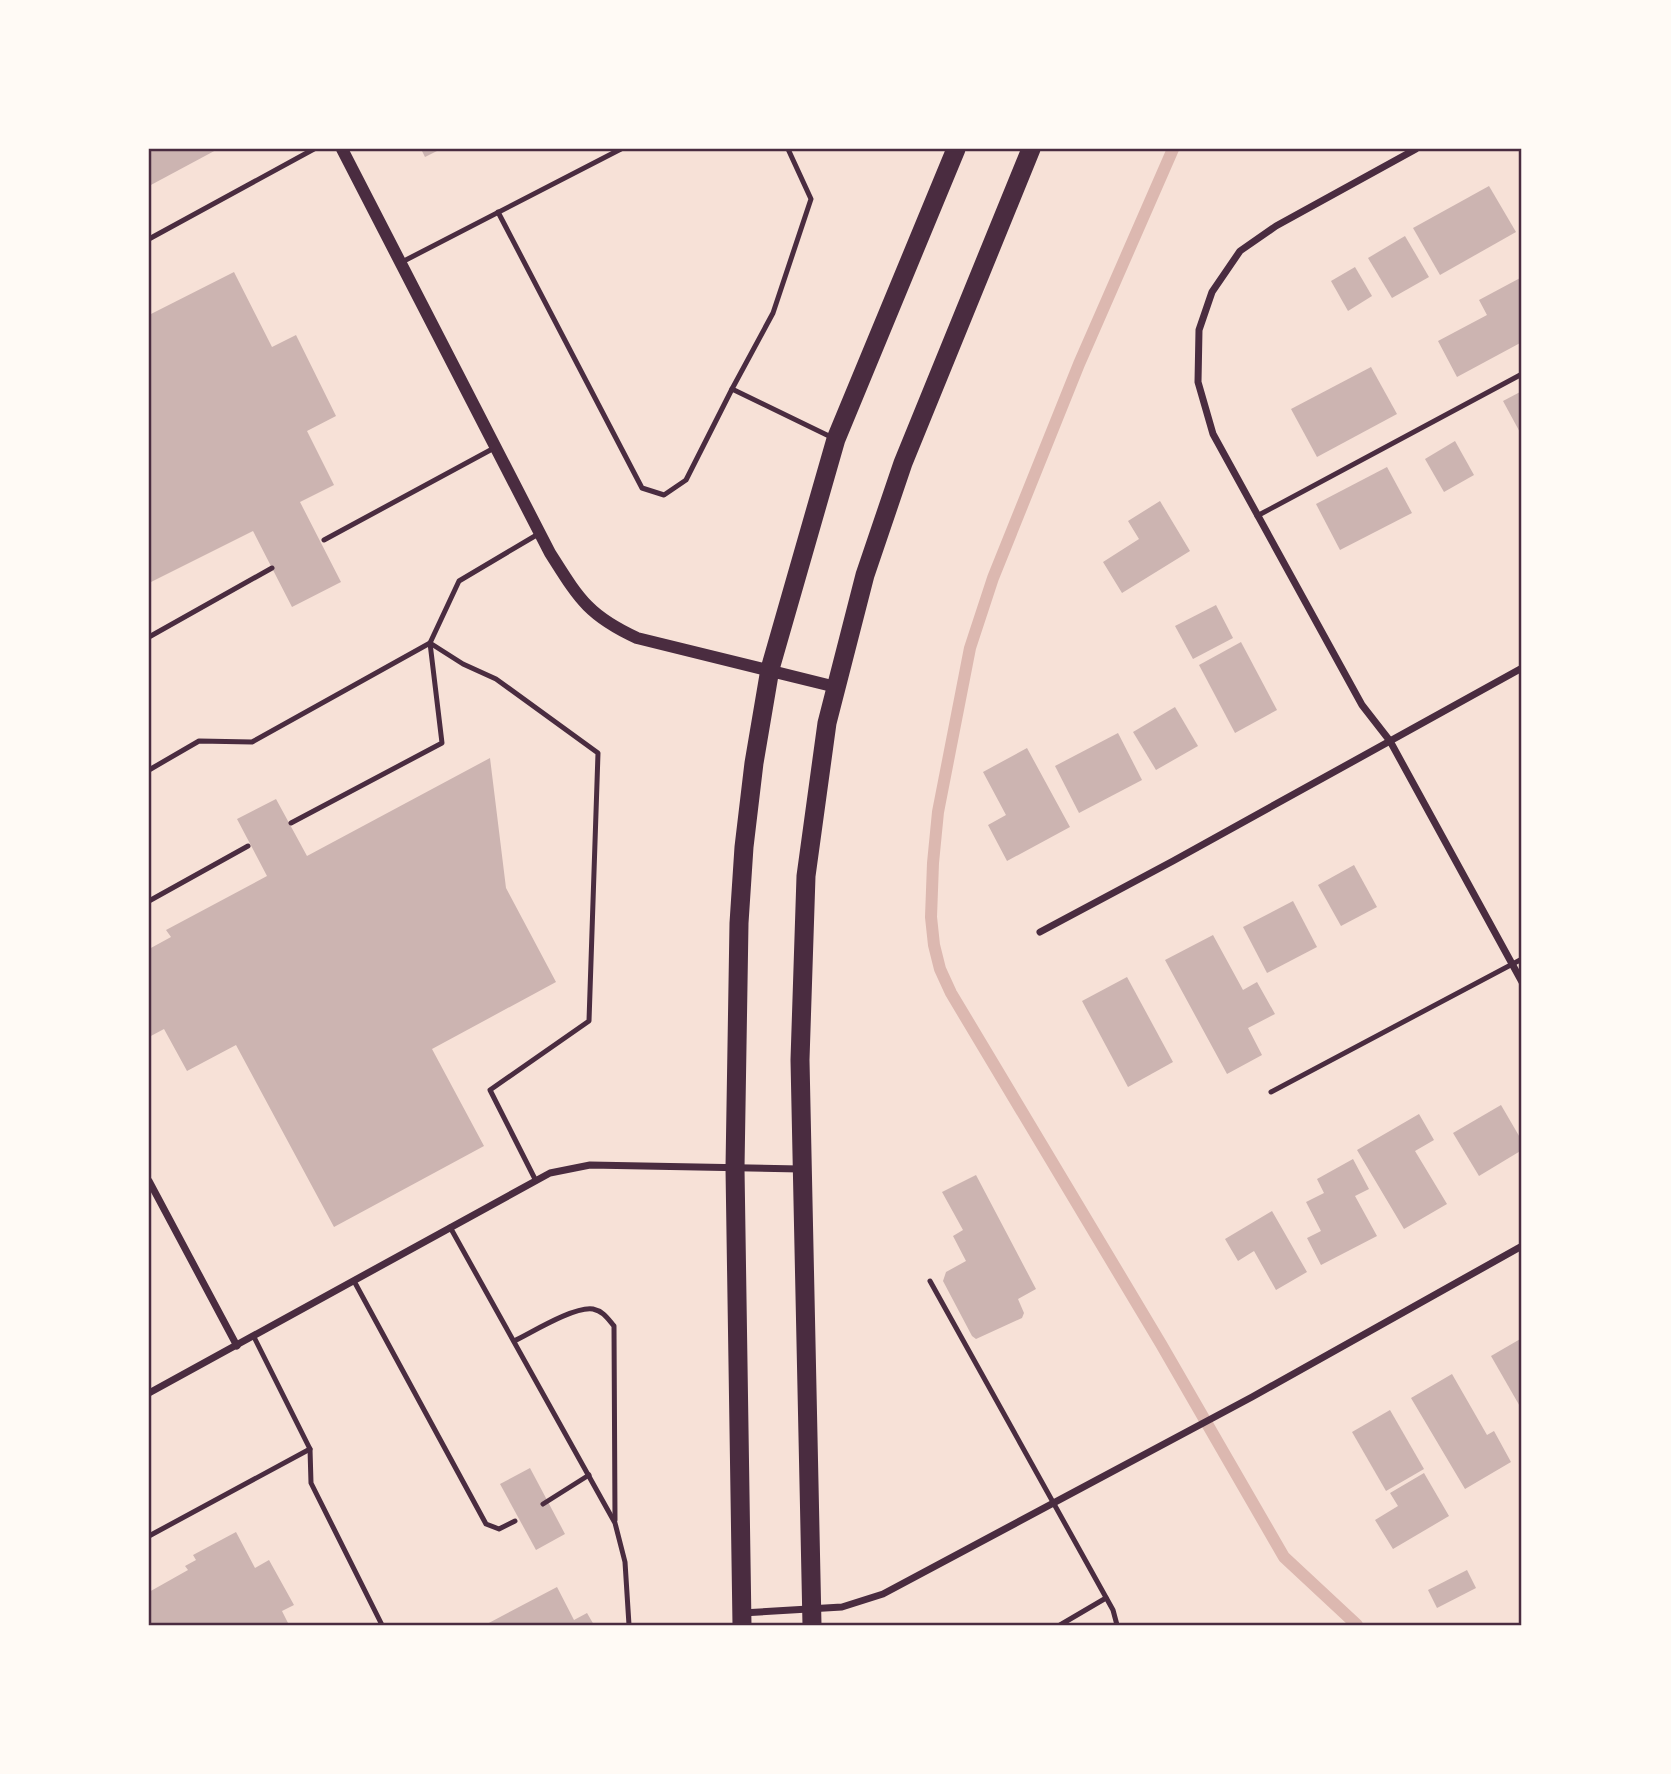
<svg xmlns="http://www.w3.org/2000/svg" width="1671" height="1774" font-family="Roboto,sans-serif">
<rect width="100%" height="100%" fill="#f7e1d7"/>
<g fill="none" stroke-linecap="round" stroke-linejoin="round">
<polyline stroke="#dcb8b0" stroke-width="12" points="1173,149 1079,364 993,578 970,648 938,812 933,863 931,917 934,945 940,969 951,993 1161,1344 1284,1557 1357,1625"/>
</g>
<g fill="#ccb4b1">
<polygon points="149,149 218,149 149,186"/>
<polygon points="421,149 441,149 425,157"/>
<polygon points="1489,186 1516,232 1440,275 1413,228"/>
<polygon points="1405,236 1429,277 1392,298 1368,258"/>
<polygon points="1355,267 1372,296 1348,311 1331,281"/>
<polygon points="234,272 272,347 296,335 336,416 307,431 334,485 300,502 341,582 292,607 253,531 149,583 149,315"/>
<polygon points="1522,277 1522,342 1457,377 1438,341 1487,315 1479,300"/>
<polygon points="1371,367 1397,414 1317,457 1291,409"/>
<polygon points="1522,391 1522,436 1503,401"/>
<polygon points="1455,441 1474,475 1444,492 1425,459"/>
<polygon points="1387,467 1412,513 1340,550 1316,504"/>
<polygon points="1160,501 1190,551 1122,593 1103,562 1139,539 1128,521"/>
<polygon points="1216,605 1233,638 1193,659 1175,626"/>
<polygon points="1241,642 1277,710 1235,733 1199,665"/>
<polygon points="1175,707 1198,746 1156,770 1133,732"/>
<polygon points="1118,733 1142,780 1079,813 1055,766"/>
<polygon points="1027,748 1070,827 1007,861 988,825 1006,815 983,772"/>
<polygon points="490,758 506,888 556,982 432,1049 484,1146 334,1227 236,1045 187,1071 164,1029 149,1037 149,949 171,937 166,930 267,876 237,819 276,799 307,856"/>
<polygon points="1354,865 1377,907 1341,926 1318,885"/>
<polygon points="1293,901 1317,947 1267,973 1243,927"/>
<polygon points="1213,935 1243,990 1257,982 1275,1014 1248,1028 1262,1055 1227,1074 1165,960"/>
<polygon points="1127,977 1173,1062 1128,1087 1082,1001"/>
<polygon points="1501,1105 1522,1141 1522,1150 1479,1176 1453,1133"/>
<polygon points="1419,1114 1434,1140 1415,1151 1447,1204 1404,1229 1357,1150"/>
<polygon points="1353,1159 1369,1189 1355,1196 1377,1236 1321,1265 1307,1238 1321,1231 1306,1202 1324,1193 1317,1179"/>
<polygon points="976,1175 1036,1289 1018,1299 1024,1313 1022,1318 976,1339 972,1336 943,1281 946,1272 966,1261 953,1236 963,1230 942,1192"/>
<polygon points="1272,1211 1307,1272 1276,1290 1254,1251 1238,1261 1225,1239"/>
<polygon points="1522,1338 1522,1410 1491,1356"/>
<polygon points="1452,1374 1487,1435 1494,1431 1511,1462 1465,1489 1411,1398"/>
<polygon points="1390,1410 1424,1469 1386,1491 1352,1432"/>
<polygon points="530,1468 565,1534 536,1550 500,1484"/>
<polygon points="1424,1473 1449,1516 1393,1549 1375,1520 1398,1506 1390,1493"/>
<polygon points="236,1532 255,1568 269,1560 294,1605 282,1611 289,1625 149,1625 149,1592 188,1570 185,1566 196,1560 193,1555"/>
<polygon points="1467,1570 1476,1588 1437,1608 1428,1590"/>
<polygon points="557,1587 574,1620 587,1613 594,1625 485,1625"/>
</g>
<g fill="none" stroke-linecap="round" stroke-linejoin="round">
<g stroke="#4a2c40" stroke-width="5">
<polyline points="788,149 811,199 773,313 732,389 831,437"/>
<polyline points="498,212 642,488 664,495 686,480 732,389"/>
<polyline points="149,239 314,149"/>
<polyline points="400,263 621,149"/>
<polyline points="1257,516 1522,374"/>
<polyline points="324,540 496,447"/>
<polyline points="149,637 272,568"/>
<polyline points="149,770 199,741 252,742 430,643 463,664 496,679 598,753 589,1021 490,1090 536,1181"/>
<polyline points="291,823 442,743 430,643 459,581 540,533"/>
<polyline points="149,901 248,846"/>
<polyline points="1271,1092 1522,959"/>
<polyline points="450,1227 615,1523 625,1562 629,1625"/>
<polyline points="354,1281 486,1524 499,1529 515,1521"/>
<polyline points="930,1281 1113,1610 1117,1625"/>
<polyline points="254,1337 310,1449 311,1483 382,1625"/>
<path d="M 514,1341 C 531,1333 574,1306 593,1309 C 603,1311 608,1319 614,1326 L 615,1520"/>
<polyline points="543,1504 589,1475"/>
<polyline points="149,1536 310,1449"/>
<polyline points="1060,1625 1106,1598"/>
</g>
<g stroke="#4a2c40" stroke-width="7">
<polyline points="1416,149 1276,226 1240,251 1212,292 1199,330 1198,382 1213,434 1362,705 1390,741 1522,982"/>
<polyline points="1040,932 1173,861 1522,668"/>
<polyline points="149,1181 237,1346"/>
<polyline points="149,1393 550,1173 590,1165 800,1169"/>
<polyline points="742,1613 842,1607 883,1594 1252,1397 1522,1246"/>
</g>
<path stroke="#4a2c40" stroke-width="12" d="M 342,149 L 550,553 C 578,597 587,615 637,638 L 836,687"/>
<g stroke="#4a2c40" stroke-width="19">
<polyline points="742,1625 735,1168 739,923 744,847 754,763 770,669 836,439 956,149"/>
<polyline points="812,1625 800,1060 806,876 827,723 865,575 903,463 1031,149"/>
</g>
</g>
<rect width="1671" height="1774" fill="none" stroke="#fffaf5" stroke-width="301"/>
<rect x="150" y="150" width="1370" height="1474" fill="none" stroke="#4a2c40" stroke-width="2.5"/>
</svg>
